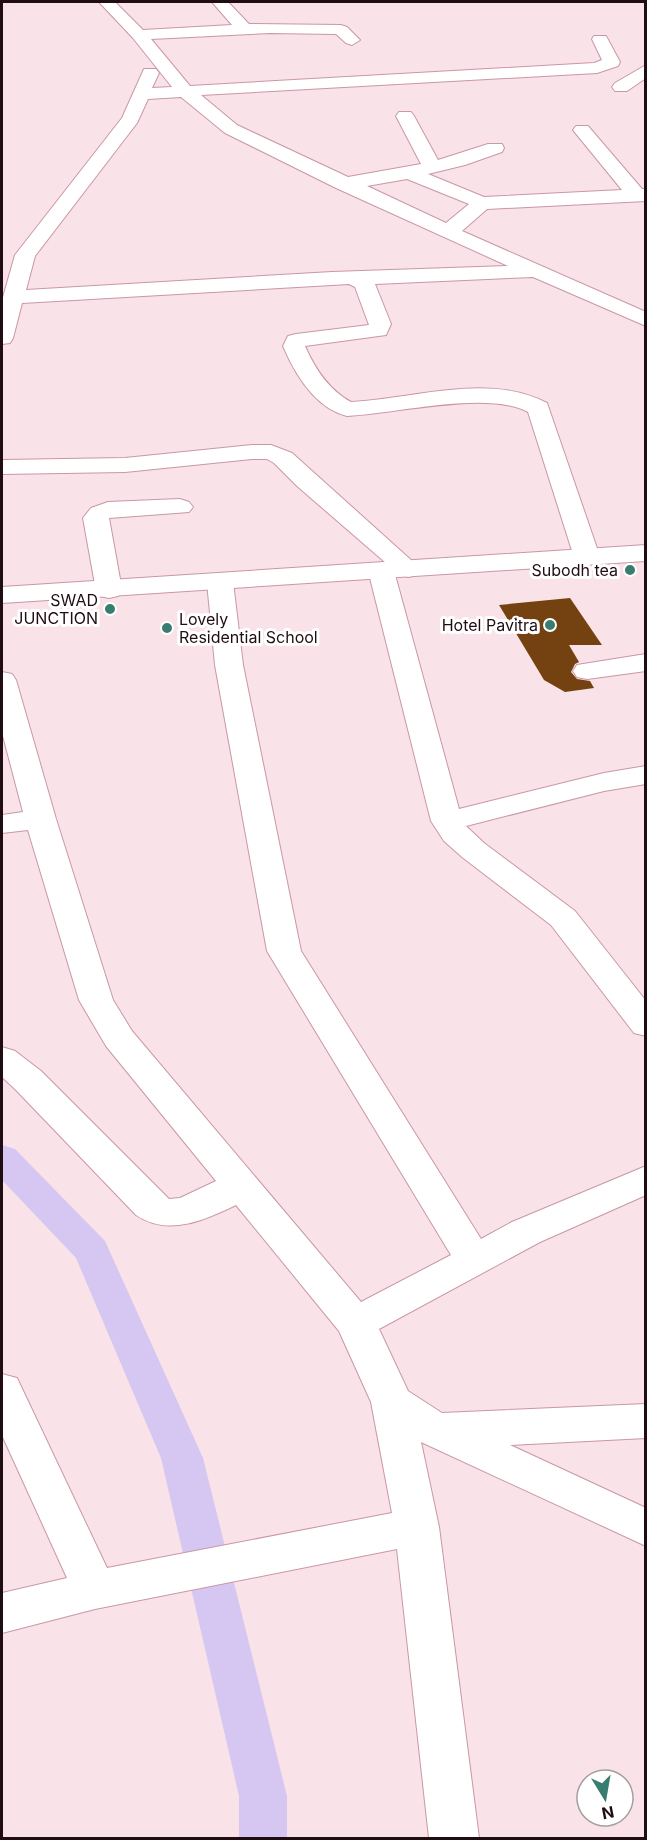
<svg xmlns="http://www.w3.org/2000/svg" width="647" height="1840" font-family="Inter,sans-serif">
<rect width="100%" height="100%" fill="#f9e2e8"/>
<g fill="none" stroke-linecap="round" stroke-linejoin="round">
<polygon fill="#d5c7f2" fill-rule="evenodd" points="2,1145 15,1149 105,1241 203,1458 287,1796 287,1838 239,1838 239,1796 161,1458 76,1258 2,1180"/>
</g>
<polygon fill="#744210" points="570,598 602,645 569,645 579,662 575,664 571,672 577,679 590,681 594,688 565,692 544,680 499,605"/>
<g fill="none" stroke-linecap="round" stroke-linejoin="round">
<g stroke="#c997a5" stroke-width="2">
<g id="street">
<path d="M 99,2 L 115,2 L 143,30 L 232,25 L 212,2 L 228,2 L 249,24 L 341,25 L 347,27 L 360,40 L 352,45 L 346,43 L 336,34 L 270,33 L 151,39 L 190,86 L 594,63 L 602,60 L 592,39 L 594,36 L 606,36 L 620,62 L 618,66 L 597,73 L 201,95 L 237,125 L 348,177 L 421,164 L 396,116 L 399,112 L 411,112 L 414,116 L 438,160 L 488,144 L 502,144 L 504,148 L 502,152 L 465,165 L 428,174 L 484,197 L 622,190 L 573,130 L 576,126 L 588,126 L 642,189 L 646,189 L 646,201 L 487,209 L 462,231 L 646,312 L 646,326 L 533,277 L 375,284 L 391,324 L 386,335 L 305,346 C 315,369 329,390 351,402 C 414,399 488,372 547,403 L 600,557 L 596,563 L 587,565 L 578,563 L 574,557 L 528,412 C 487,390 395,414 347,416 C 315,408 295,374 283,346 L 288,336 L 296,334 L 369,325 L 355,287 L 349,284 L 22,303 L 13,338 L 10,343 L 2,344 L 2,301 L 15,255 L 122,118 L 144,69 L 156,69 L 159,73 L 152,88 L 172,87 L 133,38 ZM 181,97 L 225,133 L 336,188 L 508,266 L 332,272 L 26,290 L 35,256 L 137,123 L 148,99 ZM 407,179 L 469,204 L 446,223 L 367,186 Z"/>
<polygon points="646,65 646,78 627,91 615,91 612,87 615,83"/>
<polygon points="252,445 271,445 292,453 421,569 417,575 408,577 394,571 459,809 604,773 646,766 646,784 604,791 466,826 484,843 575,911 646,1001 646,1036 634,1033 551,925 462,857 444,841 431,821 368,570 372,564 386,563 297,486 274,463 267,459 252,459 125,472 2,474 2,460 125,458"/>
<polygon points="180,499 189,502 193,507 189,512 109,518 122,590 118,596 109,598 100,596 96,590 83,518 91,508 108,502"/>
<path d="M 220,574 L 229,576 L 233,582 L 243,665 L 301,951 L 481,1239 L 512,1222 L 646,1166 L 646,1195 L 540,1242 L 379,1329 L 408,1391 L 442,1413 L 646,1404 L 646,1438 L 510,1445 L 646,1508 L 646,1546 L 421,1442 L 439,1527 L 479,1838 L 429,1838 L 397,1549 L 95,1609 L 2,1633 L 2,1593 L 67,1578 L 2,1435 L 2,1374 L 17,1378 L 107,1568 L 392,1513 L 371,1402 L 339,1331 L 236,1205 C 205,1220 168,1237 136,1215 L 15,1089 L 2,1077 L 2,1047 L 15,1051 L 41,1071 L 169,1199 L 180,1198 L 216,1181 L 106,1046 L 79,1000 L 28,830 L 2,833 L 2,815 L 23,812 L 2,732 L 2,672 L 12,674 L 16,680 L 56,819 L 113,1000 L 132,1031 L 361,1302 L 451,1255 L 267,951 L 215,665 L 207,582 L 211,576 Z"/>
<polygon points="646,654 646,671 587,679 577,677 573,671 577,665"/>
</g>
</g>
<g stroke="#c997a5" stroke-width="2">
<polygon id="secondary" points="646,545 646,561 2,603 2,587"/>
</g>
<use href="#street" fill="#fff" fill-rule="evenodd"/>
<use href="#secondary" fill="#fff" fill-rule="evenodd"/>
</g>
<g fill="#397d71" stroke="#fff" stroke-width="2">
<circle cx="630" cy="570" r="6"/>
<circle cx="110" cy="609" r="6"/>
<circle cx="550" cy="625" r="6"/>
<circle cx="167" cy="628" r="6"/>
</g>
<g text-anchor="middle" stroke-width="6" stroke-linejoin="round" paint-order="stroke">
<g font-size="16" fill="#1f0d13" stroke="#fff" text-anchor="end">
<text x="618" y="576">Subodh tea</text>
<text x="98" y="606">SWAD<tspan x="98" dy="18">JUNCTION</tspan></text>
<text x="179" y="625" text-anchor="start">Lovely<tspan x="179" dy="18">Residential School</tspan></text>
<text x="538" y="631">Hotel Pavitra</text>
</g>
</g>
<rect width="647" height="1840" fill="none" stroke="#1f0d13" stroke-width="6"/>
<g transform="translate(605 1798) rotate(169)"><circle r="28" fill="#ffffff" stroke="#a59ea1" stroke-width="1.5"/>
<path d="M0-4.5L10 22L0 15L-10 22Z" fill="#397d71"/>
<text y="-9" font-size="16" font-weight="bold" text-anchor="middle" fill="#1f0d13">N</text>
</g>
</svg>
